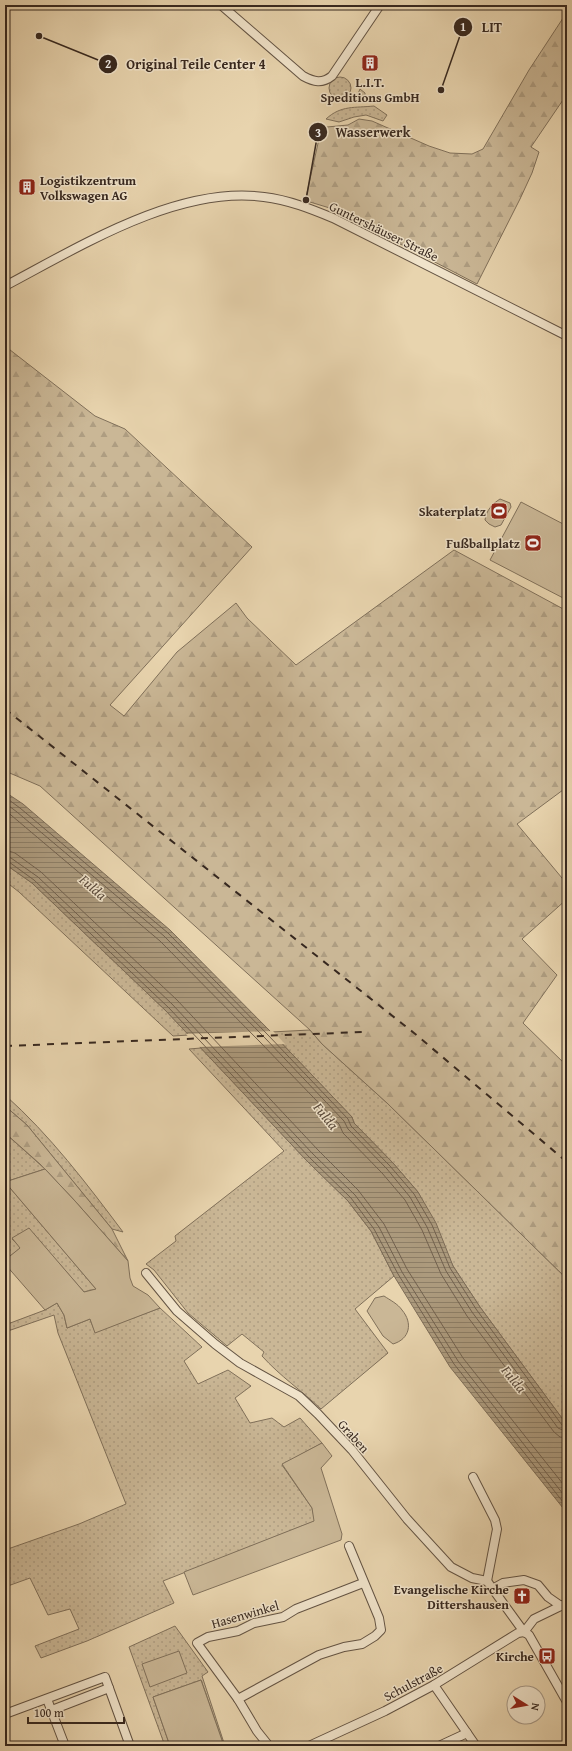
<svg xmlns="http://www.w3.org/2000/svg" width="572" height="1751" font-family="'Gentium Book Plus',serif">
<defs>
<pattern id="grass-dots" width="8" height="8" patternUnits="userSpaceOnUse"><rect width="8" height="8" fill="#cab796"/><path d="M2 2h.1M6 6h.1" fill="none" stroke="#ae9d81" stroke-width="1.8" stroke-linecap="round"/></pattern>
<pattern id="forest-firs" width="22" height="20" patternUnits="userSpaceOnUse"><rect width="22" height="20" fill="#cab796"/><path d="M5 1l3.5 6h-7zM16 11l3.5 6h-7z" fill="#ae9d81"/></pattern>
<pattern id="water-rules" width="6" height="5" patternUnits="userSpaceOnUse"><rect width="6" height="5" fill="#ac9a7d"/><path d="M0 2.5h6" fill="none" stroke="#8d7e66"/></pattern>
</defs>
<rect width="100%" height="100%" fill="#e8d4ae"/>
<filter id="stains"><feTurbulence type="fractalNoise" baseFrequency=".005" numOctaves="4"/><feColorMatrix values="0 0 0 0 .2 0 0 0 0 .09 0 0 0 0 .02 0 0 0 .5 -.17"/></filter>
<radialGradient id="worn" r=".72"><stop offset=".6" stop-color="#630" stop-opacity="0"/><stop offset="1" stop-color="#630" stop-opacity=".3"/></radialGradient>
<g fill="url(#grass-dots)" stroke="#80705a">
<circle cx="340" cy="88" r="11"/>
<polygon points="360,89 365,93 365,100 355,101"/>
<path d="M 374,106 L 387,115 L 383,121 L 366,115 L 354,117 L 339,122 L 326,119 C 341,105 355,108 374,106 Z"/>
<polygon points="5,864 32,883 166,1011 189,1035 173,1036 19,892 5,881"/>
<polygon points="310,1030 322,1044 387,1103 567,1279 567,1425 480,1307 453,1266 418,1192 393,1163 354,1123 352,1117 271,1032"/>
<path d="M 201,1048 L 307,1161 L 348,1201 L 371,1231 L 394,1276 L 355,1309 L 388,1353 L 321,1409 C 302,1391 280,1376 262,1356 L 264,1352 L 242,1334 L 227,1346 L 188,1313 L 154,1270 L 146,1264 L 176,1241 L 175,1236 L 284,1151 L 189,1049 Z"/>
<path d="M 5,1095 C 50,1135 87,1184 123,1232 L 112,1229 L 27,1125 L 5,1106 Z"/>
<polygon points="5,1133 45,1169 5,1182 96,1289 84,1292 29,1229 12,1239 21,1248 5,1260"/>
<polygon points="57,1303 64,1315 67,1328 90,1319 95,1332 160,1308 202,1347 184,1361 198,1384 228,1370 251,1386 235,1398 250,1423 272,1418 284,1427 300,1418 322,1443 282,1465 312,1508 315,1521 163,1581 174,1603 87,1641 41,1658 35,1646 79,1629 70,1609 48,1615 30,1578 5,1587 5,1550 79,1524 126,1504 58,1333 54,1315 5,1332 5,1325 45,1310"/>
<polygon points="175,1626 208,1672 202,1676 225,1746 224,1746 201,1680 153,1697 170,1746 165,1746 129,1647"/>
</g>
<g fill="url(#forest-firs)" stroke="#80705a">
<polygon points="567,12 567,94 531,147 539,152 532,173 520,199 477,284 333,209 310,202 306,197 321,130 327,127 348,125 359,119 372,121 429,146 450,153 472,154 483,149 529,70"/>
<polygon points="5,346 95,416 125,429 252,547 110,705 124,716 177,652 236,603 247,618 296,665 454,550 567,611 567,787 517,824 567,884 567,899 522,939 557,975 523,1023 567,1066 567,1279 387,1103 322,1044 310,1030 40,786 5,771"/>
<polygon points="5,1106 27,1125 112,1229 128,1261 75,1201 40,1164 5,1133"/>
</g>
<g fill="#cab796" stroke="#80705a">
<path d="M 500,499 L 510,503 L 511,507 L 501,525 L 495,527 L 489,524 L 485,520 C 486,511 492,504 500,499 Z"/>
<polygon points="521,502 567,526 567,600 490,560"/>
<polygon points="45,1169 75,1201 128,1261 130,1278 133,1286 148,1295 160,1308 95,1333 90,1319 67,1328 64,1315 57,1303 45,1310 5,1264 5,1260 20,1248 12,1238 29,1228 84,1292 96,1289 5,1182"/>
<path d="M 384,1296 C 390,1300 398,1304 402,1310 C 413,1323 410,1339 393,1344 L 383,1336 L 367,1311 L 375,1298 Z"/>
<polygon points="322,1443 332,1456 321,1468 342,1534 341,1540 193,1595 184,1572 314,1521 312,1508 282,1464"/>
<polygon points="179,1651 187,1673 150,1687 142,1664"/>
<polygon points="201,1680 224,1746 170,1746 153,1697"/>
</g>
<polygon fill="url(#water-rules)" stroke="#7d6c57" points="5,792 23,804 170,930 271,1032 352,1117 354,1123 393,1163 418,1192 436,1223 453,1266 480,1307 567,1425 567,1513 450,1367 394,1276 371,1231 348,1201 307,1161 166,1011 32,883 5,864"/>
<polygon fill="#e8d4ae" points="273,1031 285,1044 197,1047 186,1034"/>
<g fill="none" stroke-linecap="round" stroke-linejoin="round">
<g stroke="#72614e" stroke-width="1">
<polyline points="5,797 20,808 168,933 268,1035 348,1119 351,1126 390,1166 414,1194 432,1225 450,1268 476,1309 562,1425 567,1427"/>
<polyline points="5,803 17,812 164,936 265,1038 344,1121 348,1129 387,1169 410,1197 427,1227 446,1271 472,1312 558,1428 567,1432"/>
<polyline points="5,810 160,941 260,1042 339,1124 343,1133 382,1173 405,1200 422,1230 441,1274 467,1316 554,1432 560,1437 567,1438"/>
<polyline points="5,850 15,853 41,872 177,1000 318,1150 358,1190 384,1224 407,1269 463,1358 567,1489"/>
<polyline points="5,856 11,858 38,877 172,1004 313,1154 355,1195 379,1227 402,1272 458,1361 567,1499"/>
<polyline points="5,861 9,862 34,880 169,1008 310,1158 351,1198 374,1229 398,1274 454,1364 567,1507"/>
</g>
<g stroke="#635343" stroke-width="10">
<g id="minor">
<path d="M 221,5 L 303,76 C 314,82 322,84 332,76 L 380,5"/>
<path d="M 5,286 C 79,247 178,185 264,197 C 289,200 311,209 333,218 L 567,336"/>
<polyline points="146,1273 177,1311 215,1344 240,1363 299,1396 318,1414 352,1450 407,1519 451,1567 472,1578 487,1581 524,1632 529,1635 567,1702"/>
<polyline points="473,1477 495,1520 497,1529 487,1581"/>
<polyline points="494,1588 503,1583 524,1580 538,1585 548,1597 561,1606"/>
<polyline points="524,1632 534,1619 567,1603"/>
<polyline points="434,1685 476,1746"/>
<polyline points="47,1699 65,1746"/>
<polyline points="238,1699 319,1655 344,1647 362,1644 375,1636 381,1630 379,1618 349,1546"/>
<polyline points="52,1710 109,1688"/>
<polyline points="5,1714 105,1677 130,1746"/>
<polyline points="269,1746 257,1731 238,1699 197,1643 208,1637 238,1631 254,1623 283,1617 296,1609 363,1583"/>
<polyline points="309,1746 385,1711 434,1685 518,1633 524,1632"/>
<polyline points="439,1746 467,1733"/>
</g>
</g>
<use href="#minor" stroke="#f0e3ca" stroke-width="8"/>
<g stroke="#37281f" stroke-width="2" stroke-dasharray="7 7" stroke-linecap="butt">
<polyline points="276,5 302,8 324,5"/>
<polyline points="5,709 414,1033 567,1162"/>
<polyline points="5,1046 363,1032"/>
</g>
</g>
<defs>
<g id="building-square" transform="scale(0.9)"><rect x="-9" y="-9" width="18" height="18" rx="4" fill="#8f2418" stroke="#f0e3ca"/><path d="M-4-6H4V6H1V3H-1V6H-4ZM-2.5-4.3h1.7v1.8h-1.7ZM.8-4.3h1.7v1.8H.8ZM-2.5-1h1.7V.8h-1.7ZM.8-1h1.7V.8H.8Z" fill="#fff"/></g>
<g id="stadium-square" transform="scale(0.9)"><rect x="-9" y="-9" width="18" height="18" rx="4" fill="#8f2418" stroke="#f0e3ca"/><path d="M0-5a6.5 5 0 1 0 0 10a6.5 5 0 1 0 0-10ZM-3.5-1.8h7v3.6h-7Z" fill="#fff"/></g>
<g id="church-square" transform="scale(0.9)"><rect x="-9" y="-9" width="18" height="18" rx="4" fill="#8f2418" stroke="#f0e3ca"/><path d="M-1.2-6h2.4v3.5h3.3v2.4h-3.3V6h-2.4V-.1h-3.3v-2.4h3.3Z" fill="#fff"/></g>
<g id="bus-square" transform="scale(0.9)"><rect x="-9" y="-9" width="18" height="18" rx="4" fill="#8f2418" stroke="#f0e3ca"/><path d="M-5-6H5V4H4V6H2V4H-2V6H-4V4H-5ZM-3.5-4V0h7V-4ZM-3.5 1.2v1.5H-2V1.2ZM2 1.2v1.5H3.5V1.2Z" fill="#fff"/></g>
</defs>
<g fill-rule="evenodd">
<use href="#building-square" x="370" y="63"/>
<use href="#building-square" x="27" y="187"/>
<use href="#stadium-square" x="499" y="511"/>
<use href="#stadium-square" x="533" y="543"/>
<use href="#church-square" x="522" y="1596"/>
<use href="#bus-square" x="547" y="1656"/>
</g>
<g text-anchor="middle" stroke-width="3" stroke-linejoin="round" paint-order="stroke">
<g font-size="13" font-weight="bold" fill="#37281f" stroke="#f0e3ca" text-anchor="end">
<text x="370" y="87" text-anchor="middle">L.I.T.<tspan x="370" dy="15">Speditions GmbH</tspan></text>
<text x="40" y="185" text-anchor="start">Logistikzentrum<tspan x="40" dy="15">Volkswagen AG</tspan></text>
<text x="486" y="516">Skaterplatz</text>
<text x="520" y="548">Fußballplatz</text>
<text x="509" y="1594">Evangelische Kirche<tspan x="509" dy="15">Dittershausen</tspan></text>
<text x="534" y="1661">Kirche</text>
</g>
<g font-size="13" fill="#37281f" stroke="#f0e3ca">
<text transform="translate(384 231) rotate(26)" y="5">Guntershäuser Straße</text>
<text transform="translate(354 1436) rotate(48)" y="5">Graben</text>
<text transform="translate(245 1614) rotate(-16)" y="5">Hasenwinkel</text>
<text transform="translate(413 1682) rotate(-28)" y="5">Schulstraße</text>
</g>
<g font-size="14" font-style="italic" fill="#5a4a3b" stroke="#f0e3ca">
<text transform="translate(93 887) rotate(41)" y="5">Fulda</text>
<text transform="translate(326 1116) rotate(51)" y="5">Fulda</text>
<text transform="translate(514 1379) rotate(51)" y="5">Fulda</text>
</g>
</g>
<path fill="none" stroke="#37281f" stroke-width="1.5" d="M441 90L463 27M39 36L108 64M306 200L318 132"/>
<g fill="#37281f" stroke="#f0e3ca" stroke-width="1.5">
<circle cx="441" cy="90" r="4"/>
<circle cx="39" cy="36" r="4"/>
<circle cx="306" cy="200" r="4"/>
<circle cx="463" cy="27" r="10"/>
<circle cx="108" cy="64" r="10"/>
<circle cx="318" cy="132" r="10"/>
</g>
<g font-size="12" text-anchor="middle" font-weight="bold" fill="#fff">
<text x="463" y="31">1</text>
<text x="108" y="68">2</text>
<text x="318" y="137">3</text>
</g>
<g font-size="14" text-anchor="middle" font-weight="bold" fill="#37281f" stroke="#f0e3ca" stroke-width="3" stroke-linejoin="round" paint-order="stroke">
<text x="492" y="32">LIT</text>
<text x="196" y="69">Original Teile Center 4</text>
<text x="373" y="137">Wasserwerk</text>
</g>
<rect width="572" height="1751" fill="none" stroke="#e8d4ae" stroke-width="20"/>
<rect x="6" y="6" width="560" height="1739" fill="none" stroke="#37281f" stroke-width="2"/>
<rect x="10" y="10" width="552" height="1731" fill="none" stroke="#37281f"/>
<g transform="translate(526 1705) rotate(101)"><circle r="19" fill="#f0e3ca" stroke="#a69886"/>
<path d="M0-3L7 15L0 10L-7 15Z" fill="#8f2418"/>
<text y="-6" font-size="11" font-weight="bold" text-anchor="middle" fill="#37281f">N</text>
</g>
<path d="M28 1717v6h96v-6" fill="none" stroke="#37281f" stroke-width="2"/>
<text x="34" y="1717" font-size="12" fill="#37281f" stroke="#f0e3ca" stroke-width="3" paint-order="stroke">100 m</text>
<rect width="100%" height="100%" filter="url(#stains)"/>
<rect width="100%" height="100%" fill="url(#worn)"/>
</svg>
